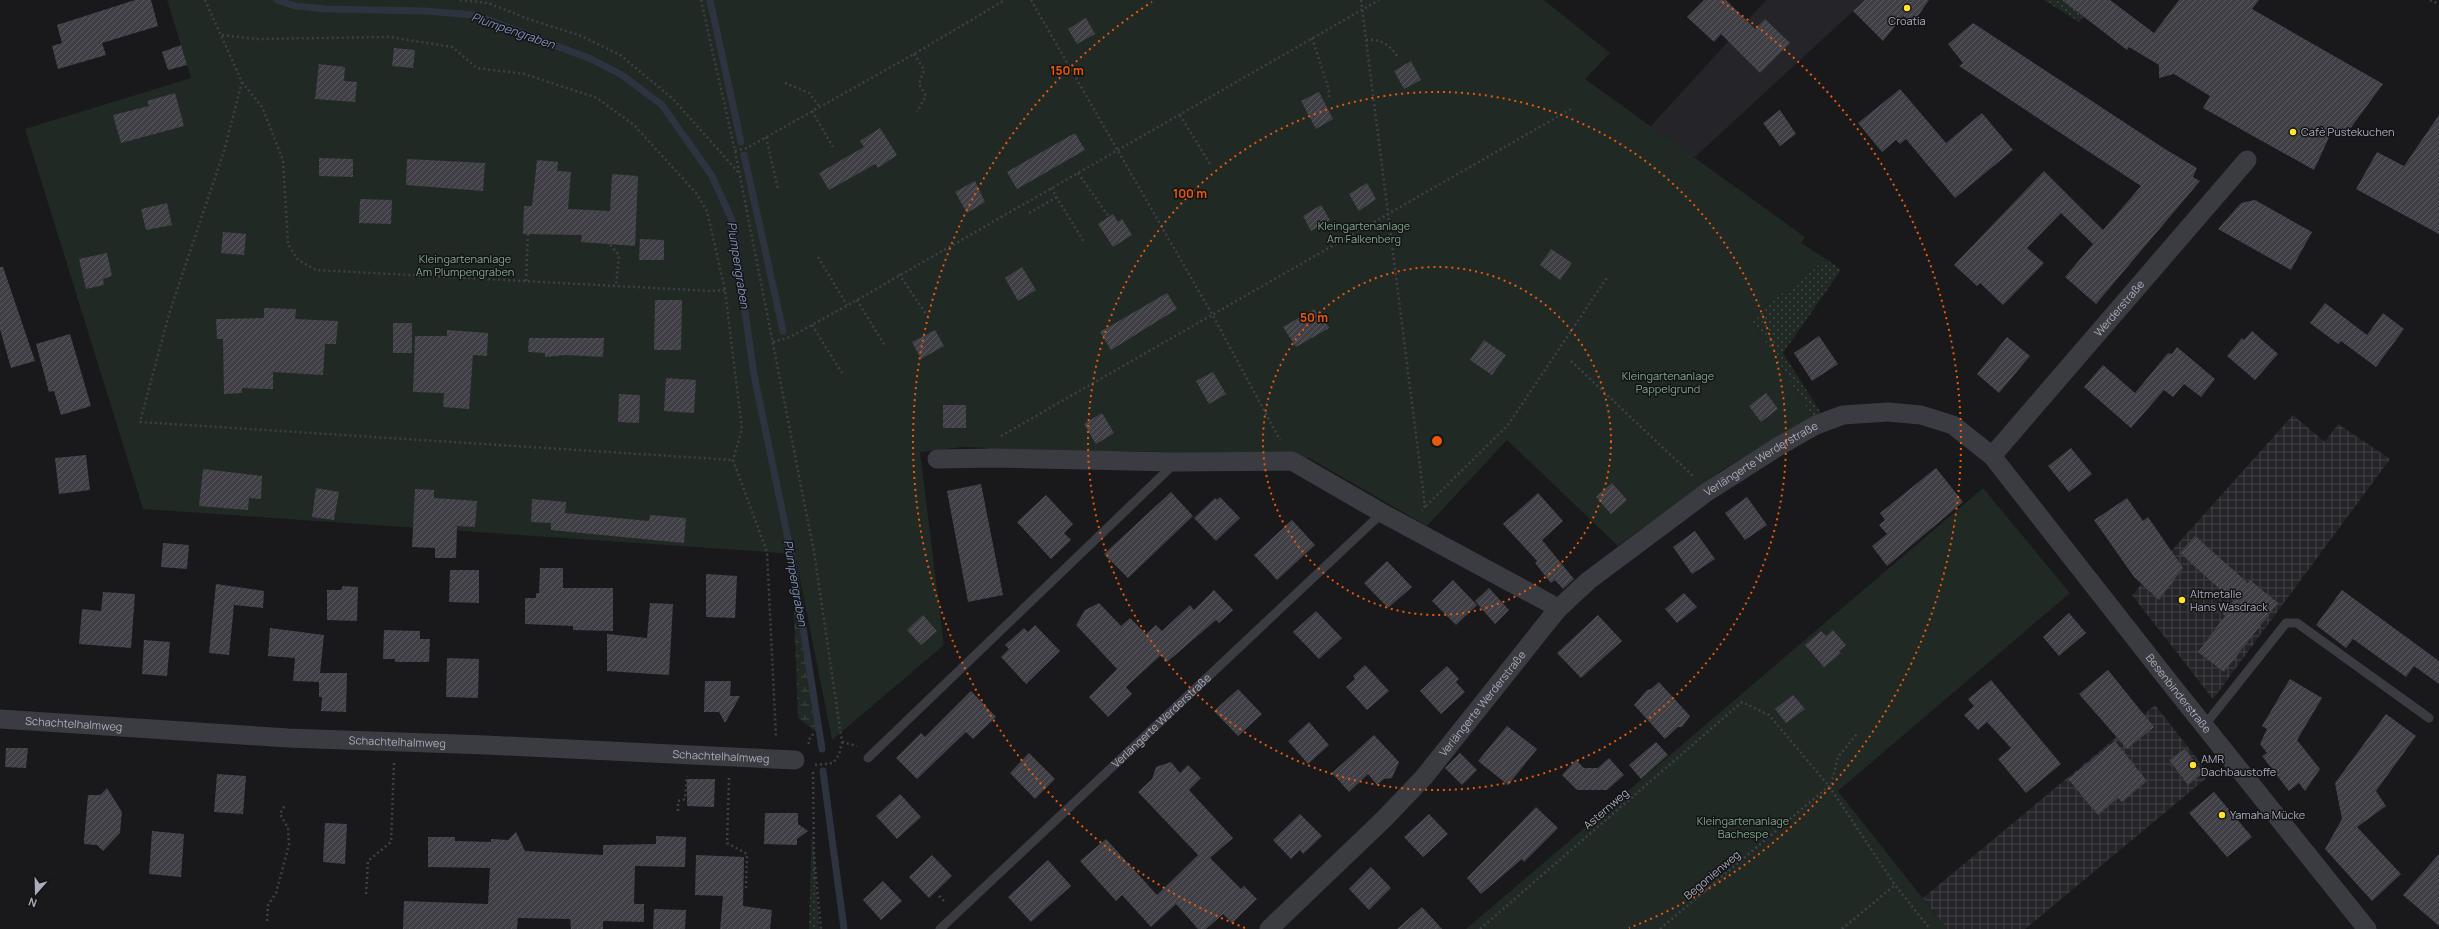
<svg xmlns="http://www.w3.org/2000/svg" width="2439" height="929" font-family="Manrope,sans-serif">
<defs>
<pattern id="industrial-grid" width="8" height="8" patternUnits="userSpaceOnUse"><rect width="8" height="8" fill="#252428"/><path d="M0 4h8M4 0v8" fill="none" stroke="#424145"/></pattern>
<pattern id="grass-dots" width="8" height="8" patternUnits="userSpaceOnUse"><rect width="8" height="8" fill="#202923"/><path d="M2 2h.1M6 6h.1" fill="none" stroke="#3e4541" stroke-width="1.8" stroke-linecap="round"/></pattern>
<pattern id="wetland-marsh" width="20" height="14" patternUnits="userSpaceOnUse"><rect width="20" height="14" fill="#202923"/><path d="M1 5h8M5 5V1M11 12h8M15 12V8" fill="none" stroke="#3e4541"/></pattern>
<pattern id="building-hatch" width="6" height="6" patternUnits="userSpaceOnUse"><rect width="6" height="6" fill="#403f45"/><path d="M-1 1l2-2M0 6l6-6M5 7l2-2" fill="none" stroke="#59585e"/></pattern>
</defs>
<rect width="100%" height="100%" fill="#19181b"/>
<polygon fill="#252428" points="1766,0 1865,0 1694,158 1650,127"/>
<g fill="url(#industrial-grid)">
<polygon points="2293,415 2325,442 2338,424 2390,459 2213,699 2132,595"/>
<polygon points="2155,705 2210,775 2025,929 1947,929 1923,898"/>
</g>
<g fill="url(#grass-dots)">
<polygon points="2044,0 2097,0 2079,22"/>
<polygon points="1826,259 1841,270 1783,353 1821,413 1812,417 1750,318"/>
<polygon points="812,828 819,929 809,929"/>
</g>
<polygon fill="url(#wetland-marsh)" points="792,558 820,735 798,718"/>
<g fill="#202923">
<polygon points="167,0 1544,0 1610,53 1585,79 1805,237 1801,243 1826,259 1750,318 1812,417 1722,470 1618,546 1507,440 1427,526 1309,458 1133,451 988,451 988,448 963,447 920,452 944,645 832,740 795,554 143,509 25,129 191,78"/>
<polygon points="1983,488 2070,593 1838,791 1947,929 1466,929"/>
</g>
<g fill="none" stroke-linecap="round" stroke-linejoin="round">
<g stroke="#2d3440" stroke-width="7">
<polyline points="277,0 295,6 326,9 425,11 475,15 591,59 622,75 662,105 712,176 732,220 754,375 792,558 822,749"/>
<polyline points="710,0 741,142"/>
<polyline points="744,155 783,331"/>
<polyline points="823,771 844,929"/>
</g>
</g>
<g fill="url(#building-hatch)">
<polygon points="135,0 151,0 158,26 102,43 106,55 58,69 52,46 62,43 57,25"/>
<polygon points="1704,0 1726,0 1755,29 1765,19 1790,43 1760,73 1721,34 1714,42 1687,17"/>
<polygon points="1865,0 1929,0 1913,23 1903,16 1883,41 1853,11"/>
<polygon points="2062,0 2110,0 2154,33 2179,0 2259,0 2252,9 2383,84 2344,137 2332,131 2314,170 2203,108 2210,96 2174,74 2159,78 2159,65 2129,47 2127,50"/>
<polygon points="1086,18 1095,34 1077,44 1068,29"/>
<polygon points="1973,23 2165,149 2197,168 2193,177 2200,181 2096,304 2065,277 2093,244 2061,213 2027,248 2044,263 2003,305 1980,283 1977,286 1954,265 2044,171 2103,230 2141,186 1959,66 1963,63 1948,44"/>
<polygon points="181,45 187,65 168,70 162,52"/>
<polygon points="394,48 415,50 413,68 392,66"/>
<polygon points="1411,61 1421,80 1404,89 1394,71"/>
<polygon points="319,64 345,67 344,81 357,82 355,102 315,99"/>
<polygon points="1900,89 1946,143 1982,113 2013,150 1955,198 1906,139 1900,144 1896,140 1882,152 1858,123"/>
<polygon points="1319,92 1333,119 1316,129 1301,101"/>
<polygon points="175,93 184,126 121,143 113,115 149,106 147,101"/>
<polygon points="1780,110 1796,134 1780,146 1763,123"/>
<polygon points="2439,115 2439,234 2356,189 2377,152 2404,166"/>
<polygon points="880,128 897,155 878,168 875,164 829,190 819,173 864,147 860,141"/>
<polygon points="1075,133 1085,150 1017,189 1007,172"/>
<polygon points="319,158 353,159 353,177 319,176"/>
<polygon points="407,159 485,163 483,191 406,185"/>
<polygon points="537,160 558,162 557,171 571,172 568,209 610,211 612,174 638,176 635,246 581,242 582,235 523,234 524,206 532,206"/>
<polygon points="975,181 985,202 967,213 955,192"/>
<polygon points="1367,183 1376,199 1359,211 1349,194"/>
<polygon points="360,199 392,200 391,224 359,223"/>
<polygon points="2255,200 2312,232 2291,270 2218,229 2241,203"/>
<polygon points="167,203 172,225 146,230 141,209"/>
<polygon points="1321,205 1330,220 1311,231 1303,216"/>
<polygon points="1113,214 1118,222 1122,219 1132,235 1113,247 1098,224"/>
<polygon points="223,232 246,234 244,255 221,253"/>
<polygon points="640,239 664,240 664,260 639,260"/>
<polygon points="1551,249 1572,263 1560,280 1540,265"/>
<polygon points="107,253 112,276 103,279 104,285 86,289 79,259"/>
<polygon points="0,267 3,267 35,361 11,368 0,329"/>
<polygon points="1022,267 1036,290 1018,301 1005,278"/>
<polygon points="1167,293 1177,309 1111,350 1100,332"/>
<polygon points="655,300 682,300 681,350 654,350"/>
<polygon points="2325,303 2367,335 2383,313 2404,329 2376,367 2341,341 2338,344 2310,323"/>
<polygon points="264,308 296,309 295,319 338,321 336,344 325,344 323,375 273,372 273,389 242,388 242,393 224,394 223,339 217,339 216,319 264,318"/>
<polygon points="1314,309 1317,314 1320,312 1329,328 1296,347 1283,327"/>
<rect x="393" y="323" width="19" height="30"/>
<polygon points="447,330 488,333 487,356 473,355 469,409 443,407 444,393 413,392 415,336 447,336"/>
<polygon points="935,330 944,346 921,359 912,342"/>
<polygon points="2252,331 2278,354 2255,380 2227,356 2242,338 2244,340"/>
<polygon points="70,334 91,406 61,415 54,391 49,392 36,344"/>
<polygon points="1819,336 1838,364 1812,381 1794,353"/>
<polygon points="2007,337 2030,356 1999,393 1977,374"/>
<polygon points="529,338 604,338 603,357 565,355 545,357 545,353 528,352"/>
<polygon points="1484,340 1506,355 1492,375 1470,360"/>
<polygon points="2177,347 2215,379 2201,397 2184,384 2173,397 2164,390 2131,428 2084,387 2103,365 2135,393 2168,353 2172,354"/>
<polygon points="1213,372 1226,394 1209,404 1196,381"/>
<polygon points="666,378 696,380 694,413 664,411"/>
<polygon points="1766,393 1778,409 1761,422 1749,406"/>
<polygon points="619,394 640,395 639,423 618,422"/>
<rect x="943" y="405" width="23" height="23"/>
<polygon points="1102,413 1114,433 1096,444 1084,424"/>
<polygon points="2071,448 2092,474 2069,492 2048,466"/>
<polygon points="86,455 90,490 59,494 55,458"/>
<polygon points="1936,468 1963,502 1887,566 1872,546 1887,534 1879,525 1885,520 1880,513"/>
<polygon points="203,469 262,476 261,499 249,498 248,510 199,506"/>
<polygon points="1612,483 1627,500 1611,514 1596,497"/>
<polygon points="981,484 1003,595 968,602 947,491"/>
<polygon points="316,488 339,492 334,520 312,517"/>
<polygon points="415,489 434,490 434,498 477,501 475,527 457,526 456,558 435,558 435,548 412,547"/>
<polygon points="1171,492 1193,516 1128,578 1104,554"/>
<polygon points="1538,493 1563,521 1542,540 1574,579 1563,589 1555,580 1551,583 1535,563 1537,561 1503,524"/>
<polygon points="1046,495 1073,524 1064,533 1071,540 1051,559 1017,522"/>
<polygon points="1220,497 1240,518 1216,541 1194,518 1215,498 1217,500"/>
<polygon points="1747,497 1767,525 1745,540 1725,513"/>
<polygon points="2127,498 2143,521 2148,517 2183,568 2159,600 2134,577 2094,520"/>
<polygon points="532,499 566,502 565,513 649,521 650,515 686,518 684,543 551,530 551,523 531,522"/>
<polygon points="1292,520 1315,545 1277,580 1254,555"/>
<polygon points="1695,531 1715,559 1692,574 1673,547"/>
<polygon points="2195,536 2248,583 2250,580 2278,603 2224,672 2198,652 2225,616 2223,614 2233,601 2180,553"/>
<polygon points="163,543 189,545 187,569 161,567"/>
<polygon points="1387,561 1412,587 1388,608 1364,583"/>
<polygon points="540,568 563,568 563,588 613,588 613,631 573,630 573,626 525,624 525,598 536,598 536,593 539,593"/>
<polygon points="450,570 479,570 479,603 449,602"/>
<polygon points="706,574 737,576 735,618 706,617"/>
<polygon points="1453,580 1477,605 1456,625 1432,601"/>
<polygon points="216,584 264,591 263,608 234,605 229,655 209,653"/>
<polygon points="343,586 358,587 357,621 327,620 327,590 341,590"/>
<polygon points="1489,588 1509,610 1495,624 1475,601"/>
<polygon points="1214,590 1233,610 1219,623 1216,620 1167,662 1161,655 1126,687 1132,694 1108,717 1089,697 1117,669 1076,625 1085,610 1099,603 1121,626 1130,618 1146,634 1156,625 1162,631 1190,605 1194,610"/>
<polygon points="2342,590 2439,661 2439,684 2414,666 2406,677 2353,639 2346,648 2316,625"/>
<polygon points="103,592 135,594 131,648 79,644 82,609 101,611"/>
<polygon points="1684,593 1697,607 1677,623 1665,609"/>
<polygon points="650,603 673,604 669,675 607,671 607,634 647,638"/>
<polygon points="1316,611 1342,638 1319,659 1293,632"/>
<polygon points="2069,613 2086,633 2059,656 2043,637"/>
<polygon points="923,615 937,631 921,645 907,630"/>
<polygon points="1598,615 1622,641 1581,678 1557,653"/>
<polygon points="1035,625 1060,651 1026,684 1001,657 1009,649 1005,645 1024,628 1028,632"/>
<polygon points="270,628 324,635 320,673 347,673 346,712 321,711 322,697 319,697 319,682 293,681 295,658 268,656"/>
<polygon points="384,630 420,631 420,639 430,639 429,662 395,662 395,659 383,659"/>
<polygon points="1833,630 1846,645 1839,651 1841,653 1824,667 1805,645 1821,631 1826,636"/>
<polygon points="144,640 170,642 167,676 142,674"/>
<polygon points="447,658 479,659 478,698 446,697"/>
<polygon points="1365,665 1389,691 1367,710 1346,687 1355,679 1353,676"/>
<polygon points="1447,666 1459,679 1456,682 1465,692 1441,714 1420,691"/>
<polygon points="2108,670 2154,727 2127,749 2079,694"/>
<polygon points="2290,679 2322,698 2297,740 2320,769 2305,791 2299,783 2289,791 2262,756 2267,753 2260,744 2267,729 2262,726"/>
<polygon points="1991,680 2061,764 2026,793 1998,759 2011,748 1987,722 1978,730 1964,715 1974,706 1968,699"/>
<polygon points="705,681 731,681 730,696 740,696 725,723 719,712 704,712"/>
<polygon points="1659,682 1690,716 1682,727 1678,727 1665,739 1634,705 1647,690 1651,689"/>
<polygon points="1238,689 1262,714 1238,736 1214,711"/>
<polygon points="971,691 996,717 973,739 966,732 917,779 896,758 921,733 925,737"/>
<polygon points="1793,695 1805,709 1786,723 1775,709"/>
<polygon points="2386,714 2416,736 2376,791 2386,806 2357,827 2401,874 2372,901 2325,849 2342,819 2335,783"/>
<polygon points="1309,722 1329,745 1308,764 1288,741"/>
<polygon points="1507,726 1537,749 1508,785 1478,761"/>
<polygon points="1374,735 1399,762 1392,778 1384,779 1377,785 1368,774 1349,792 1332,773"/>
<polygon points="2115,741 2147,781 2122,802 2118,798 2098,815 2068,779"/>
<polygon points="1656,742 1668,755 1641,779 1629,765"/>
<polygon points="6,748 28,748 26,768 5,767"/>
<polygon points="2185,749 2203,773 2188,785 2169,760"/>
<polygon points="1029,753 1055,779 1035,799 1010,773"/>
<polygon points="1460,753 1477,770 1462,785 1445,768"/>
<polygon points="1609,758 1624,775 1607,790 1577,790 1562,775 1576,760 1584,768 1598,768"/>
<polygon points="1171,762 1180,773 1188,765 1201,778 1189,790 1233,838 1210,858 1241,889 1244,886 1257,899 1232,923 1223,914 1206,929 1198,929 1176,904 1151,927 1122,895 1116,901 1080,861 1106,839 1157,895 1198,855 1138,792 1152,779 1156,767"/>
<polygon points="217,774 246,776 243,814 214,812"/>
<polygon points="687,779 715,779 714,807 687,806"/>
<polygon points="107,788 122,812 121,821 120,833 103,851 97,845 84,844 84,839 88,795 100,795"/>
<polygon points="2214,792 2252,837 2227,857 2189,813"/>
<polygon points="900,794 921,817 897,839 876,816"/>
<polygon points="1536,807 1558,828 1524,862 1522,859 1481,894 1467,878"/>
<polygon points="765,813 798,813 798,824 808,831 797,839 797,845 764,844"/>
<polygon points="1300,814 1322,836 1303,854 1300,850 1291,859 1273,840"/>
<polygon points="1429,814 1448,834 1423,857 1404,837"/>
<polygon points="325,823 347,824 345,864 323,862"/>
<polygon points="152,831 184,834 181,877 149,874"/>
<polygon points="516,832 525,851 603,855 603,845 656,844 656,836 686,837 685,867 635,866 634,904 644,904 644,922 603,921 603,929 571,929 570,919 518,918 517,929 403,929 404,901 488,904 490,868 428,867 428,837 455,837 455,841 491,842 491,839 508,840"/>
<polygon points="2439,854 2439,926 2403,895"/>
<polygon points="696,855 744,857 743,906 772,910 770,929 720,929 723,896 695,895"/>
<polygon points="932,855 952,876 929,898 909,877"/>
<polygon points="1048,860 1071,886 1031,922 1008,897"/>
<polygon points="1371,867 1391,888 1369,910 1349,889"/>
<polygon points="883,881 902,901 881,920 863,900"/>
<polygon points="1422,907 1442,929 1397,929"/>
<polygon points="654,909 686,910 685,929 653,929"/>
</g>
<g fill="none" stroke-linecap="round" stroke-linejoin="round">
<g stroke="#3f3f47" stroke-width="2.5" stroke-dasharray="2 3" stroke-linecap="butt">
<polyline points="205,0 242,82 262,107 283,160 288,244 298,260 316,270 711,291 725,290"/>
<polyline points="460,0 488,3 531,20 579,35 620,55 673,99 738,172"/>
<polyline points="701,0 735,151 814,552 842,742 839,755 833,763 815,765"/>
<polyline points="1031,0 1212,314 1280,440"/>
<polyline points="1361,0 1425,506 1422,511"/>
<polyline points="2430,0 2439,4"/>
<polyline points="222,35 256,39 390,37 452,47 477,68 524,74 597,98 634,125 696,193 707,211 725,290 742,429 733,460 767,552 776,737"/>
<polyline points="1312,38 1329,90 1329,100"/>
<path d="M 1366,40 C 1380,38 1390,45 1397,56"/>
<polyline points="914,54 924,70 919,84 926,96 917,112"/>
<polyline points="242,82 224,151 169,314 140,422 733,460"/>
<polyline points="785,83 809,93 819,106"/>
<polyline points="812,111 833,147"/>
<polyline points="1180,115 1210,164"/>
<polyline points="766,137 778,189"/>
<polyline points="735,151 747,148 914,54 1005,0"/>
<polyline points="1078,173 1109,217"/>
<polyline points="1051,188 1084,242"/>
<polyline points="1029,213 1057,197"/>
<polyline points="607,241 619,255 616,286"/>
<polyline points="818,257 847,305"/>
<polyline points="899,274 928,317"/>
<polyline points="526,281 528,234"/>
<polyline points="857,300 885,346"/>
<polyline points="812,325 842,373"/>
<polyline points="773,342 790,337 857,300 1379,0"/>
<polyline points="1571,361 1693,476"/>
<polyline points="1001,436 1571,109"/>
<polyline points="1426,506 1508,425 1608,276"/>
<polyline points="842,742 857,746"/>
<polyline points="809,744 808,741 814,733"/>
<polyline points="813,772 814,855 821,929"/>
<polyline points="729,778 727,843 747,854 746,889"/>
<polyline points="1830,789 1838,757 1857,734"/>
<polyline points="678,811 678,801 685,799 687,776"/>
<polyline points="366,894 368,861 391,842 394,763"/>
<polyline points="939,896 945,902"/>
<polyline points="267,921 268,905 276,893 289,845 288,828 280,814 285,805"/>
<polyline points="1480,929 1742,702 1769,715 1829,786 1895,885 1930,929"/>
<polyline points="1660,929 1829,786"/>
<polyline points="1842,929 1895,885"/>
</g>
<g stroke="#3b3b42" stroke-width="9">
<polyline points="2204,726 2286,623 2297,623 2429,718"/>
<polyline points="868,758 1174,464"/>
<path id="s1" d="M 940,929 L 1382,513"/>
</g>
<g stroke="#3b3b42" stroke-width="19">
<path id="s2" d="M 1992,456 L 2247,160"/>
<polyline points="937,459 995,458 1176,462 1292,461 1382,513 1549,603 1557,610"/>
<path id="s3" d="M 0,719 L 288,738 L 486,745 L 795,760"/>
<path id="s4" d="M 1269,929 L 1384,819 L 1424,777 L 1557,610 L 1588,581 L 1707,492 L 1779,446 L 1816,425 L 1843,415 L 1888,412 L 1921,415 L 1953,425 L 1992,456 L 2174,688 L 2367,929"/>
</g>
</g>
<g fill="none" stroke="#e8590c" stroke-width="2" stroke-dasharray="2 4">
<circle cx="1437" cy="441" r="174"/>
<circle cx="1437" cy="441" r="349"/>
<path d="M1245 928A523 523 0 0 1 1152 2M1722 2A523 523 0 0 1 1629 928"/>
</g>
<g fill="#ffe32c" stroke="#141316" stroke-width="1.5">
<circle cx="1907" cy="8" r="4"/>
<circle cx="2293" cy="132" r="4"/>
<circle cx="2182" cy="600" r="4"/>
<circle cx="2193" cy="765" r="4"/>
<circle cx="2222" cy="815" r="4"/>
</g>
<g text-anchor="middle" stroke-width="3" stroke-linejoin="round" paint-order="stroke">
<g font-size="11" fill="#aaabbb" stroke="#141316" text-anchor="start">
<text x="1907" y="25" text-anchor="middle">Croatia</text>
<text x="2301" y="136">Cafè Pustekuchen</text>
<text x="2190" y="598">Altmetalle<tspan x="2190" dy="13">Hans Wasdrack</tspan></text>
<text x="2201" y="763">AMR<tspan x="2201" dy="13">Dachbaustoffe</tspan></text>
<text x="2230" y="819">Yamaha Mücke</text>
</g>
<g font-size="11" fill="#7fa88a" stroke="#141316">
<text x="1364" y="230">Kleingartenanlage<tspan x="1364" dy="13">Am Falkenberg</tspan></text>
<text x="465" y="263">Kleingartenanlage<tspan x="465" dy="13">Am Plumpengraben</tspan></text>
<text x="1668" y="380">Kleingartenanlage<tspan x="1668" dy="13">Pappelgrund</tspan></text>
<text x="1743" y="825">Kleingartenanlage<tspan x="1743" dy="13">Bachespe</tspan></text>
</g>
<g font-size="11" fill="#aaabbb" stroke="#141316">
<text dy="4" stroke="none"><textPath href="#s2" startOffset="195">Werderstraße</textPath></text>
<text dy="4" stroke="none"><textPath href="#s4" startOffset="685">Verlängerte Werderstraße</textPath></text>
<text dy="4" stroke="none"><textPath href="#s4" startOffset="1242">Besenbinderstraße</textPath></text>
<text dy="4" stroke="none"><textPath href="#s4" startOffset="311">Verlängerte Werderstraße</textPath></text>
<text dy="4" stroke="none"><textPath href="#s1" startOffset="304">Verlängerte Werderstraße</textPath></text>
<text dy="4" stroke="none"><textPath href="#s3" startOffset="74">Schachtelhalmweg</textPath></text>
<text dy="4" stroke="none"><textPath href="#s3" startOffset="398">Schachtelhalmweg</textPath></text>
<text dy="4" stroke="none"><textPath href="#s3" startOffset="722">Schachtelhalmweg</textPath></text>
<text transform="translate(1606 809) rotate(-41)" y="4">Asternweg</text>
<text transform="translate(1712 875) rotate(-40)" y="4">Begonienweg</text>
</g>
<g font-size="12" font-style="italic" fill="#7e92b9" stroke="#141316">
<text transform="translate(513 31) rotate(19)" y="4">Plumpengraben</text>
<text transform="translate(738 265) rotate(81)" y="4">Plumpengraben</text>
<text transform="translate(795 583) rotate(80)" y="4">Plumpengraben</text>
</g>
</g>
<circle cx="1437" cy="441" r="6" fill="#e8590c" stroke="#141316" stroke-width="2"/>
<g font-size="12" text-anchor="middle" font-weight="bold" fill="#e8590c" stroke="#141316" stroke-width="3" stroke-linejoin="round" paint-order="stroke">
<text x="1067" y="75">150 m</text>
<text x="1190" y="198">100 m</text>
<text x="1314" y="322">50 m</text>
</g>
<g transform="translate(36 893) rotate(200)" stroke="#141316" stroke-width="3" paint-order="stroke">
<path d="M0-3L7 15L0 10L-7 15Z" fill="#aaabbb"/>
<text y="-6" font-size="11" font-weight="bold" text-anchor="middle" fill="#aaabbb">N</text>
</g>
</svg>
